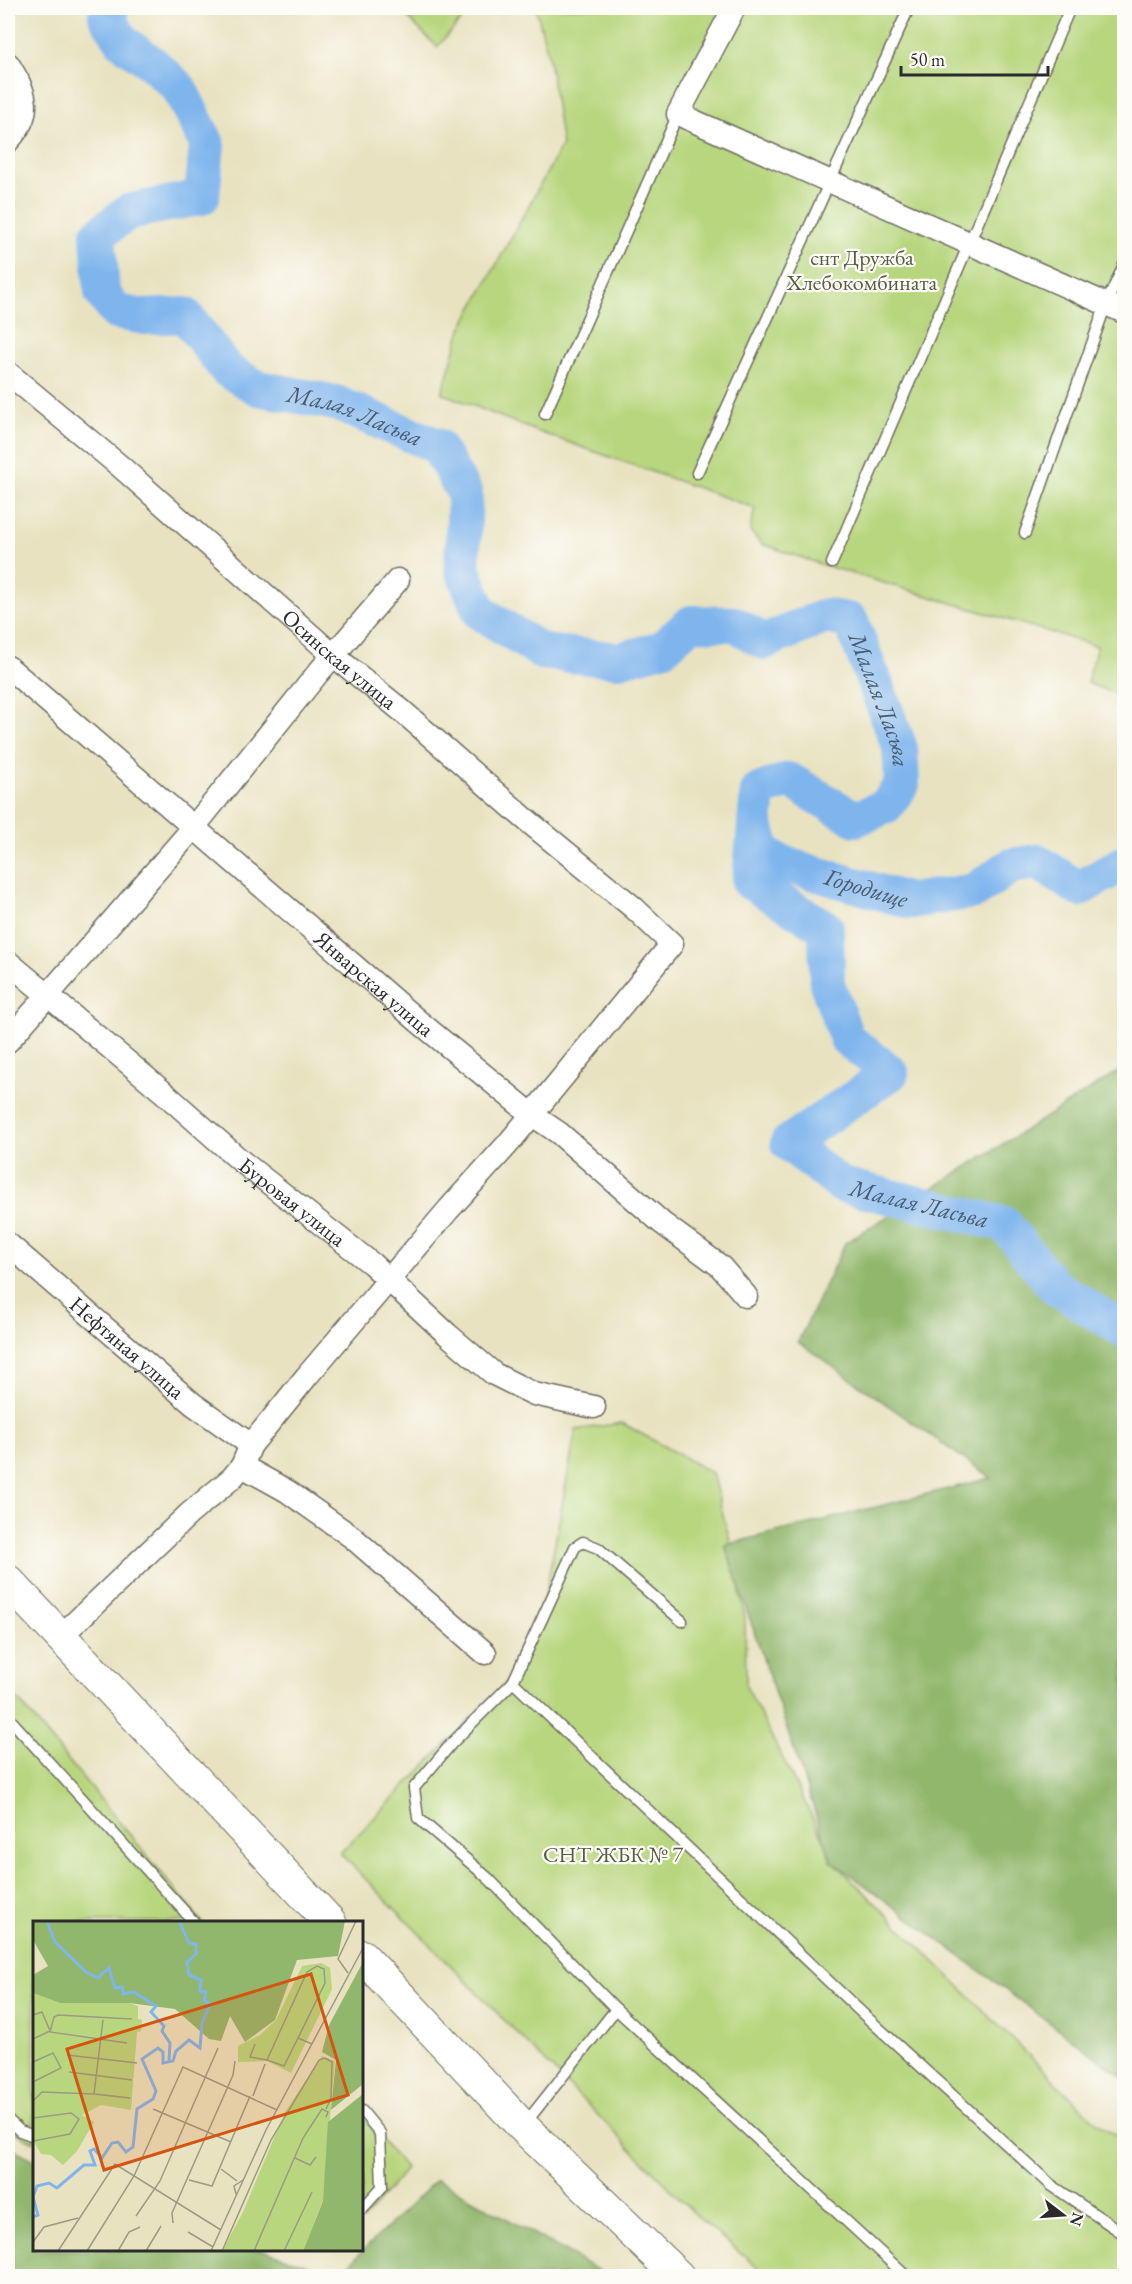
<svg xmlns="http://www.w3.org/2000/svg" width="1132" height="2284" font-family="'EB Garamond',serif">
<rect width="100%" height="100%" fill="#fdfcf7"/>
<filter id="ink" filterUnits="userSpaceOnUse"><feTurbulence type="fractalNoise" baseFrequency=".0167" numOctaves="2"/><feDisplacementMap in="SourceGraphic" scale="12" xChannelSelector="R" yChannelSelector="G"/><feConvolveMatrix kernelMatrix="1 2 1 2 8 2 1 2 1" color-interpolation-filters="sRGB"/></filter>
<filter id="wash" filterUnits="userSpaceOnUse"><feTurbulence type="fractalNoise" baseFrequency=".008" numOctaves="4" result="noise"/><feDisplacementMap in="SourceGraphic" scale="24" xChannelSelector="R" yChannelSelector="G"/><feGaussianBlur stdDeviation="1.35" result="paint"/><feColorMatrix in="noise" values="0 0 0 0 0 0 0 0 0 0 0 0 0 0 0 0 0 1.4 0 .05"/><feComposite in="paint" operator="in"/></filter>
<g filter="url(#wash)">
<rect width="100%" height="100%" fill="#e8e2c0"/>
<g fill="#b7d67d" stroke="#718054" stroke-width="1.5">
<polygon points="398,8 472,8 437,47"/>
<polygon points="536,8 1124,8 1124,697 1087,683 1097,646 820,564 762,544 750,531 755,508 536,431 442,393 461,329 562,145 549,59"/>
<polygon points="622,1423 712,1473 730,1541 745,1618 746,1686 836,1864 1097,2123 1124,2141 1124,2276 769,2276 703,2222 340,1853 510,1679 543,1607 576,1430"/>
<polygon points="8,1692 20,1702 202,1922 34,1922 34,2142 8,2128"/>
<polygon points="362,2116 406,2169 362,2221"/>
</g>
<g fill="#91b76c" stroke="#5e714c" stroke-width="1.5">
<polygon points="1124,1068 1124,2078 831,1860 725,1545 991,1478 798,1342 845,1243"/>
<polygon points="8,2146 34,2160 34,2250 263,2250 338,2275 437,2179 608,2276 8,2276"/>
</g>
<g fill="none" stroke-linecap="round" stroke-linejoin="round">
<g stroke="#7fb5ed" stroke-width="36">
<path id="s1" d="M 112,8 L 106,16 L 123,42 L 152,63 L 179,88 L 207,144 L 202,197 L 128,212 L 98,235 L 102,293 L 116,312 L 145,317 L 185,315 L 227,370 L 258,388 L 336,403 L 437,446 L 465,494 L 462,568 L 480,612 L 542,652 L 619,660 L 663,648 L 691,623 L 735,624 L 764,642 L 826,616 L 851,621 L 900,748 L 902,784 L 886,806 L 856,819 L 789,780 L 758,791 L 750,882 L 826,928 L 827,983 L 847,1039 L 891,1073 L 788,1143 L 841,1185 L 1004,1224 L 1054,1286 L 1124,1330"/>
<path id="s2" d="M 755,823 L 765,855 L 790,866 L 910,901 L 974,891 L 1011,866 L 1038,862 L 1079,889 L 1124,863"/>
</g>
</g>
</g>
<g filter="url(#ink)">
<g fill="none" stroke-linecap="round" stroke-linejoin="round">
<g stroke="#6d6b5f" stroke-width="13">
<g id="service">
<polyline points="545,414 678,114"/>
<polyline points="697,473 909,8"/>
<polyline points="1025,533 1106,304 1124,265"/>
<polyline points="832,563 1070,8"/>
<polyline points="513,1682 575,1547 583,1542 598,1548 682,1621"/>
<polyline points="8,1717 194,1922"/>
<polyline points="616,2009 488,1878 418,1818 414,1788 452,1743 513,1682 861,2012 1051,2185 1124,2234"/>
<polyline points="362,2111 380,2133 382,2187 362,2209"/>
<polyline points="8,2120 20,2131 34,2136"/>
<polyline points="524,2125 616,2009 906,2276"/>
</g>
</g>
<g stroke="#6d6b5f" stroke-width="25">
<g id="minor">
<polyline points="734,8 678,114 1124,312"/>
<path d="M 8,64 C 27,94 34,113 8,141"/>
<path id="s3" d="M 8,373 L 121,467 L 333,655 L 401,710 L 523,817 L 634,908 L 672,944 L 507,1145 L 449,1209 L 307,1376 L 251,1445 L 242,1466 L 232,1478 L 189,1514 L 61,1636"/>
<path id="s4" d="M 8,667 L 418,1021 L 531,1114 L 559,1133 L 662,1223 L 720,1266 L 746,1296"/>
<path id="s5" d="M 8,962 L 162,1091 L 241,1161 L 372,1264 L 447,1334 L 494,1374 L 534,1394 L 594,1407"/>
<polyline points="8,1041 194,827 318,673 398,580"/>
<path id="s6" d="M 8,1244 L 193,1404 L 251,1445"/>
<polyline points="242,1466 287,1491 352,1537 485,1653"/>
</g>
</g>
<g stroke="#6d6b5f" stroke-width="34">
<g id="secondary">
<polyline points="8,1581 330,1922"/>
<polyline points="362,1956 523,2127 678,2276"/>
</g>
</g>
<use href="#service" stroke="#fff" stroke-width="10"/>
<use href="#minor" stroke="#fff" stroke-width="22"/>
<use href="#secondary" stroke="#fff" stroke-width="32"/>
</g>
</g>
<g text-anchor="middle" stroke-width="4.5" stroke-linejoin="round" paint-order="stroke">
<g font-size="22" fill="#555e44" stroke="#fdfcf7">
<text x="862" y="265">снт Дружба<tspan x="862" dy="25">Хлебокомбината</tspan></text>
<text x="613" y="1862">СНТ ЖБК № 7</text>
</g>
<g font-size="22" fill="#2b2b2b" stroke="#fdfcf7">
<text dy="8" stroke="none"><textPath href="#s3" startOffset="438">Осинская улица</textPath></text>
<text dy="8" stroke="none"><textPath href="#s4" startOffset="484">Январская улица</textPath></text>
<text dy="8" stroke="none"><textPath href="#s5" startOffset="372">Буровая улица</textPath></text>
<text dy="8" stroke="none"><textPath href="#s6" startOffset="158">Нефтяная улица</textPath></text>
</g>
<g font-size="24" font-style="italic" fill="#485b6f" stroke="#fdfcf7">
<text dy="8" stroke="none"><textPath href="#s1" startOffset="700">Малая Ласьва</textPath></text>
<text dy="8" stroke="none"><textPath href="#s1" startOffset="1455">Малая Ласьва</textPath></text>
<text dy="8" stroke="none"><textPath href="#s2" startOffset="140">Городище</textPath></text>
<text dy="8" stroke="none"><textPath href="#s1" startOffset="2336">Малая Ласьва</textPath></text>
</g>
</g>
<g transform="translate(33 1921)">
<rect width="330" height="330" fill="#e8e2c0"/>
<path d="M 288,42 L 297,47 L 299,68 L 258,152 L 234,140 L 205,141 L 205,125 L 227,114 L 243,99 L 269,45 ZM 0,72 L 27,82 L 96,82 L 105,85 L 105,98 L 109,99 L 108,110 L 104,111 L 98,189 L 68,184 L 49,194 L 61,201 L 44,230 L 30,244 L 18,234 L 8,233 L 0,219 ZM 289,135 L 302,140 L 290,279 L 270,330 L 189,330 L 210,291 L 252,191 Z" fill="#b7d67d"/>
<path d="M 0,0 L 312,0 L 305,35 L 264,39 L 242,99 L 212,121 L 197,95 L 188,120 L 176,118 L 142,88 L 96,82 L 27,82 L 0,72 L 0,54 L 15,45 L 0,19 ZM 330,41 L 330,163 L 298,189 L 303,139 L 289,131 L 296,104 ZM 330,173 L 330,330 L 270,330 L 290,280 L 295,201 Z" fill="#91b76c"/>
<path fill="none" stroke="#7fb5ed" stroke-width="3" d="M 14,0 L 22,21 L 53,51 L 65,57 L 76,47 L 82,67 L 89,66 L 90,73 L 101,71 L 123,85 L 118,91 L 131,105 L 129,110 L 137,122 L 136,140M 0,296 L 5,294 L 0,276 L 4,265 L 16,262 L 24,267 L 51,244 L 62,244 L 57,230 L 61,228 L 69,237 L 79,222 L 85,221 L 93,231 L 100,226 L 104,188 L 120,178 L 123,170 L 109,138 L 125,127 L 130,131 L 130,142 L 140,140 L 143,130 L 156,119 L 167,127 L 169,102 L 177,83 L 171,79 L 173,71 L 167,70 L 168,59 L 156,54 L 154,41 L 163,33 L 163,23 L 156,22 L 146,0"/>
<path fill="none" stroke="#9c9984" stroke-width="1.5" d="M 315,52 L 305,38 L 323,0M 0,94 L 9,91 L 17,110 L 0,118M 265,117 L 251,145 L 234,139 L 274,51 L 284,45 L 291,48 L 292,62 L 265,117 L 279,123M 94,122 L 17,111 L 21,96 L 25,94 L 99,98M 222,123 L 217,136 L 234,139M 34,134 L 104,142M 0,141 L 20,132 L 28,147 L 0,161M 36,151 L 99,159M 61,173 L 97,177M 220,175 L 232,143M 0,180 L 9,171 L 61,173 L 70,99M 120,188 L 198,221M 0,197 L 38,192 L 46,198 L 37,213 L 0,220M 262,237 L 277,244 L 283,236M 188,248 L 204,260M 156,259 L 179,265 L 217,175M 203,273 L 201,265 L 210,259M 103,295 L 127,260 L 185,127M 140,302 L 139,292 L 200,154 L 202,140M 155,311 L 180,326M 0,321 L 11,306 L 45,297M 25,330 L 82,243 L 188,309M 54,330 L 101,255 L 150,146 L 244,189M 85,330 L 96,311 L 107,306M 113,330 L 128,305M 178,330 L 233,209 L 330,27M 189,330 L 238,219 L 286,139 L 292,137 L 299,141 L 298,177 L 293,188M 221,330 L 270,217 L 289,188 L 295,191 L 293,196M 251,330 L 279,271"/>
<path fill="#d5540f" fill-opacity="0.15" stroke="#d5540f" stroke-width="3" d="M 278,53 L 315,174 L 71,249 L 34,128 Z"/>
<rect width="330" height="330" fill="none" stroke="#2b2b2b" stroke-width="3"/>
</g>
<rect width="1132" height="2284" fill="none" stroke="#fdfcf7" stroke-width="30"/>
<g transform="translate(1063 2215) rotate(107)" stroke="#fdfcf7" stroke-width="4.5" paint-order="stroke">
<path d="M0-4.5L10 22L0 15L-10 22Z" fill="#2b2b2b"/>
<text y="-9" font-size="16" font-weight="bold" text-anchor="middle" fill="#2b2b2b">N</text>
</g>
<path d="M901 66v9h147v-9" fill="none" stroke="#2b2b2b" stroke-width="3"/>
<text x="910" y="66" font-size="18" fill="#2b2b2b" stroke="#fdfcf7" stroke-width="4.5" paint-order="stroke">50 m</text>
</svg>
